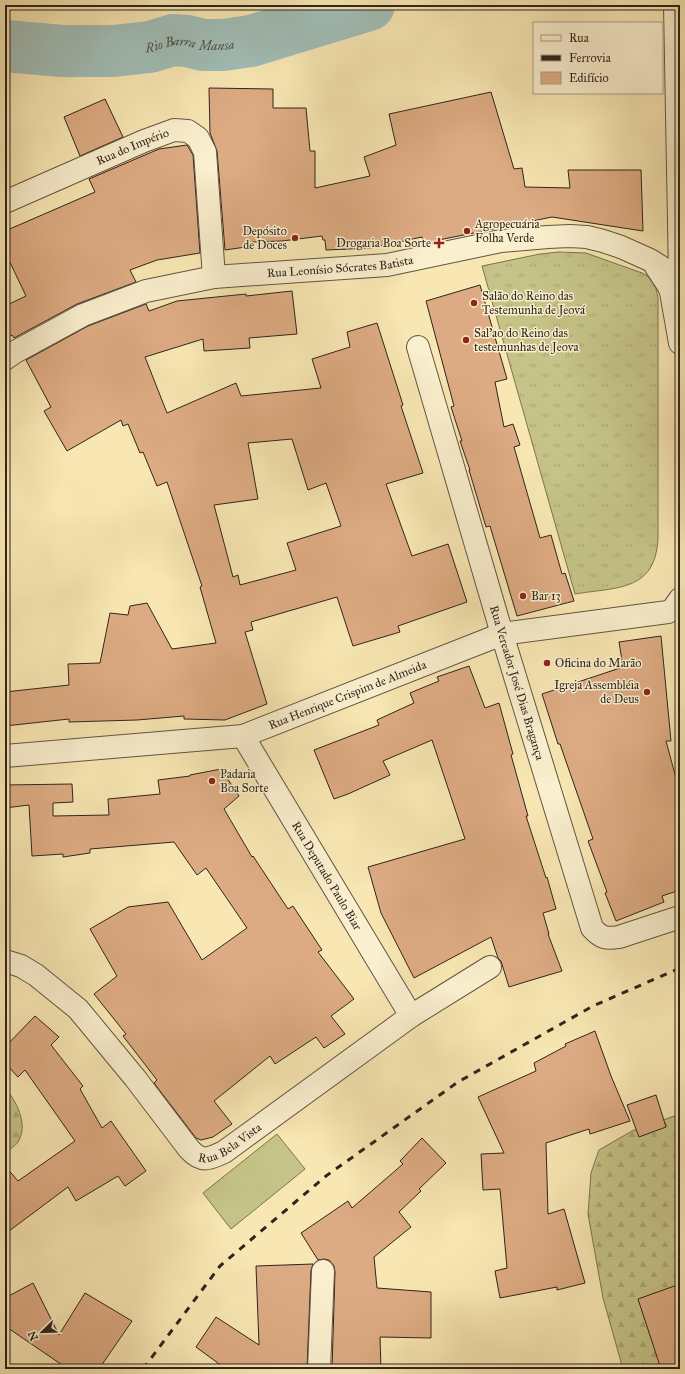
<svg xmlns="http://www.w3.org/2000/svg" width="685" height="1374" font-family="'IM FELL Great Primer',serif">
<defs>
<pattern id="grass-tufts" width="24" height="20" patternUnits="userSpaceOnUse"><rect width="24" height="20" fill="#c5c387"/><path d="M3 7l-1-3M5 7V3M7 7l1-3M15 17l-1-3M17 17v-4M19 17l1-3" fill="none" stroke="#aaa774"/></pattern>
<pattern id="forest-firs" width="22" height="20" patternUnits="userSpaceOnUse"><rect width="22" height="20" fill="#c5c387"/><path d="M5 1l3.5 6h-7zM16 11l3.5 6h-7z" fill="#aaa774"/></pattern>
</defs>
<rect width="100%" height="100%" fill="#f8e7b3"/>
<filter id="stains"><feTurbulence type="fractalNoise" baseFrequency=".005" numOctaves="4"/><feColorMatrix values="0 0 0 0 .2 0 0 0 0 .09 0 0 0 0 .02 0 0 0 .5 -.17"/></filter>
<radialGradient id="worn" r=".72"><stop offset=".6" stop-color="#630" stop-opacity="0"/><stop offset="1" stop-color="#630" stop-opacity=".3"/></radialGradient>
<path fill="url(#grass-tufts)" stroke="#7a7452" d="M 559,252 L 586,253 L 642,273 C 653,278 656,286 658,298 L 658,539 C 655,592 616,587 575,594 L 482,266 L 540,254 Z"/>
<g fill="url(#forest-firs)" stroke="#7a7452">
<path d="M 5,1088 C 16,1100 28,1124 19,1140 C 17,1145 9,1150 5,1153 Z"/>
<polygon points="680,1114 680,1369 623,1369 603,1298 588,1214 591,1173 599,1150 632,1131"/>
</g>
<polygon fill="#c5c387" stroke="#7a7452" points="277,1134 305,1169 231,1229 203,1193"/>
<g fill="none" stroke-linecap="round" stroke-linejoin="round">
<path stroke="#a1beb7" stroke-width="52" id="s1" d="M 5,46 L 62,51 L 113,51 L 150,47 L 173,40 L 187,41 L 203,45 L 223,45 L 251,41 L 369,5"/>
</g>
<g fill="#ddab83" stroke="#2f241d" fill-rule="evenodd">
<polygon points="209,88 273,89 273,108 306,108 310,151 315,151 315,188 370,176 364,157 396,145 389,114 491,92 514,169 522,168 525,187 570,188 568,170 641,170 643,231 552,217 424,243 422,237 371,248 326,250 325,240 323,240 322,236 282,241 252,242 253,246 225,250 217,151 210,133"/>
<polygon points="105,99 123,137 80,156 64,117"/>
<polygon points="187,145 193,155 200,253 157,260 130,270 136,282 77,304 14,338 12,335 5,339 5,306 26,296 5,252 5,231 95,192 89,179 159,149"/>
<polygon points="480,285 507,379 495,382 504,427 513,424 520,445 514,447 540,538 551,535 562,574 565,573 574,601 517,616 490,526 486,527 469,470 470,470 460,441 462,441 451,407 454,406 426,301"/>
<path d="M 292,291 L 297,334 L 249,338 L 250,348 L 204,351 L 203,339 L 145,357 L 167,413 L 236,383 L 241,396 L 321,388 L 312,359 L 350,347 L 347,332 L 377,323 L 403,405 L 401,406 L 423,473 L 386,484 L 412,556 L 448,544 L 467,602 L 398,626 L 400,632 L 353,646 L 337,597 L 251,622 L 253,630 L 245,632 L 267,704 L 225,720 L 184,719 L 184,716 L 137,720 L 69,722 L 69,719 L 5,726 L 5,692 L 69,685 L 68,664 L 100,663 L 110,613 L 128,615 L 130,606 L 147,603 L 172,649 L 216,643 L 200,587 L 202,586 L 167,482 L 157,486 L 143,452 L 140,453 L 128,424 L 123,426 L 121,420 L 67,451 L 44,411 L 51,407 L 26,360 L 88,326 L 146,304 L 149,311 L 177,301 L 246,294 L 246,296 ZM 292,439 L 308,490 L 326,483 L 341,526 L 287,543 L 296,570 L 240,585 L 238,575 L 233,577 L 214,505 L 258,499 L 248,443 Z"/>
<polygon points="661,636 671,741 666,741 680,793 680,890 662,896 664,902 616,921 605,893 607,892 588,841 593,839 560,744 558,744 542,694 623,667 619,642"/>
<polygon points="469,666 485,708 499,703 513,754 511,755 528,816 526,816 546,878 547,877 556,909 543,913 549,934 548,934 562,971 525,982 509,987 501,961 498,958 491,937 414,978 381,913 368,867 465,839 432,740 383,761 390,775 348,794 334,799 314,750 379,725 377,720 414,703 410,693 439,681 437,677"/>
<polygon points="221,769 239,796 224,809 252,857 253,856 288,909 293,906 322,950 318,952 354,999 331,1016 345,1034 324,1048 316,1037 275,1064 270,1056 214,1101 232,1124 213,1137 201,1140 196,1138 154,1083 157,1080 123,1036 126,1034 94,994 117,976 90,929 128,907 168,902 202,960 247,928 206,868 197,875 174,842 90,849 90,853 63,857 63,854 32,856 29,805 5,808 5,785 72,784 73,802 53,803 53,816 109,815 108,799 160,794 158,780 190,776 190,775"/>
<polygon points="35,1016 59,1037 51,1045 83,1086 80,1089 102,1128 111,1121 146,1171 125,1186 118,1176 76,1201 68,1187 5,1234 5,1166 18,1181 75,1141 25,1070 18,1077 5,1063 5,1047"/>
<polygon points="595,1031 611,1076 630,1121 590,1134 589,1129 546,1143 548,1214 564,1209 585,1283 557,1290 557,1287 500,1298 495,1271 507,1268 500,1189 483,1190 481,1154 504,1153 478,1097 536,1071 534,1063 566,1046 565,1044"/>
<polygon points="656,1095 666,1127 639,1137 627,1105"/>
<polygon points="422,1138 446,1163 419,1189 421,1191 399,1212 411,1227 374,1257 377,1288 431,1292 431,1338 380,1337 381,1369 332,1369 335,1272 334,1266 329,1260 324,1259 318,1260 301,1233 348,1201 352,1208 403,1164 400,1161"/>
<polygon points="313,1264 311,1270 307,1369 226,1369 196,1347 216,1317 259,1345 256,1266"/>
<polygon points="33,1283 59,1335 85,1293 132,1321 99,1369 68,1369 5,1326 5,1298"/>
<polygon points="680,1284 680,1369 661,1369 638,1299"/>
</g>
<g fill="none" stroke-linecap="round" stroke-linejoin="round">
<g stroke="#615542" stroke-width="24">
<g id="minor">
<polyline points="675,5 680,276"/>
<path id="s2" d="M 5,202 L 144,141 L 174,130 L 188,131 L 198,138 L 205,152 L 214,277"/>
<polyline points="656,267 668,285 671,292 680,343"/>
<path id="s3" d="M 418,347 L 502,634 L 592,928 C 601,938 606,939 619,937 L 680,917"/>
<path id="s4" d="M 5,359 L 15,352 L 83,315 L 146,291 L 214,277 L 387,265 L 501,241 L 548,237 L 570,236 L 587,237 L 603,241 L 621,247 L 650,260 L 680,279"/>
<path id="s5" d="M 243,736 L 411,1016"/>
<path id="s6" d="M 5,756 L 243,736 L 502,634 L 668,612 L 673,609 L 680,599"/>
<path id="s7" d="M 5,961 L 21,966 L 36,975 L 78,1009 L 135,1078 L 189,1149 C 202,1163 209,1159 224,1152 L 411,1016 L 490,967"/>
<polyline points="319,1369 323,1271"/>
</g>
</g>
<use href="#minor" stroke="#faefce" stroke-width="22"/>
<polyline stroke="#2f241d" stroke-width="3" stroke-dasharray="7 7" stroke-linecap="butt" points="143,1369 220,1266 326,1176 458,1082 593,1006 680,968"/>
</g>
<g fill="#8f2418" stroke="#faefce" stroke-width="1.5">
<circle cx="467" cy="231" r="4"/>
<circle cx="295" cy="238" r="4"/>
<path d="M437 237h4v4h4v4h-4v4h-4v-4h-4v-4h4z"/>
<circle cx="474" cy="303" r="4"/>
<circle cx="466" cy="340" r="4"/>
<circle cx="523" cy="596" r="4"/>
<circle cx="547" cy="663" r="4"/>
<circle cx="647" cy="692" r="4"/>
<circle cx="212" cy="781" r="4"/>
</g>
<g text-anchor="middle" stroke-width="3" stroke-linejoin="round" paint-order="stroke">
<g font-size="12" fill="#2f241d" stroke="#faefce">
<text dy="4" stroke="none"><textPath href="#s2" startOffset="139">Rua do Império</textPath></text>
<text dy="4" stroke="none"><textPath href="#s4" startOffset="353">Rua Leonísio Sócrates Batista</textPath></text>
<text dy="4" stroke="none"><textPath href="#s3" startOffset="350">Rua Vereador José Dias Bragança</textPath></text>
<text dy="4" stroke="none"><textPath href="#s6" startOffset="351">Rua Henrique Crispim de Almeida</textPath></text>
<text dy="4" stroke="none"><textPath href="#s5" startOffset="163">Rua Deputado Paulo Biar</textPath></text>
<text dy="4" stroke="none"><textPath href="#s7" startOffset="315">Rua Bela Vista</textPath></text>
</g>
<g font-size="12" fill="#2f241d" stroke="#faefce" text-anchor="start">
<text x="475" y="228">Agropecuária<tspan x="475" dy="14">Folha Verde</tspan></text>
<text x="287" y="235" text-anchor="end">Depósito<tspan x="287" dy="14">de Doces</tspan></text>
<text x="431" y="247" text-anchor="end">Drogaria Boa Sorte</text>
<text x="482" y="300">Salão do Reino das<tspan x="482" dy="14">Testemunha de Jeová</tspan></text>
<text x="474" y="337">Sal'ao do Reino das<tspan x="474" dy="14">testemunhas de Jeova</tspan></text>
<text x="531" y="600">Bar 13</text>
<text x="555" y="667">Oficina do Marão</text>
<text x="639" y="689" text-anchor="end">Igreja Assembléia<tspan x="639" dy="14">de Deus</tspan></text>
<text x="220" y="778">Padaria<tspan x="220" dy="14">Boa Sorte</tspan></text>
</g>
<g font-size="13" font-style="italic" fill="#51524b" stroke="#faefce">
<text dy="5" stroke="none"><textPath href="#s1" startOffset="186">Rio Barra Mansa</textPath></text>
</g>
</g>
<rect width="685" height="1374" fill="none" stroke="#f8e7b3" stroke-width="20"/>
<rect x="6" y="6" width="673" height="1362" fill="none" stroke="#2f241d" stroke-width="2"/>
<rect x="10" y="10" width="665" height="1354" fill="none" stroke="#2f241d"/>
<rect x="533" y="22" width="130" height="72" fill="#faefce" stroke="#a99e87"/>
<rect x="541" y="35" width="20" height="6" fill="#faefce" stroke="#a99e87"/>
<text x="569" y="42" font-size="12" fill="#2f241d">Rua</text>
<rect x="541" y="55" width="20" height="6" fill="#2f241d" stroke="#a99e87"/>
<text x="569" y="62" font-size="12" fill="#2f241d">Ferrovia</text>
<rect x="541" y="72" width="20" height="12" fill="#ddab83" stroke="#a99e87"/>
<text x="569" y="82" font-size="12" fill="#2f241d">Edifício</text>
<g transform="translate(42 1332) rotate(247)" stroke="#faefce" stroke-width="3" paint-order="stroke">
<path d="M0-3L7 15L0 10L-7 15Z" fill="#2f241d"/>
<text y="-6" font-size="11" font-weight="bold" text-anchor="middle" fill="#2f241d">N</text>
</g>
<rect width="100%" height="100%" filter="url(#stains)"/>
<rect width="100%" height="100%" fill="url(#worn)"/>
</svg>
